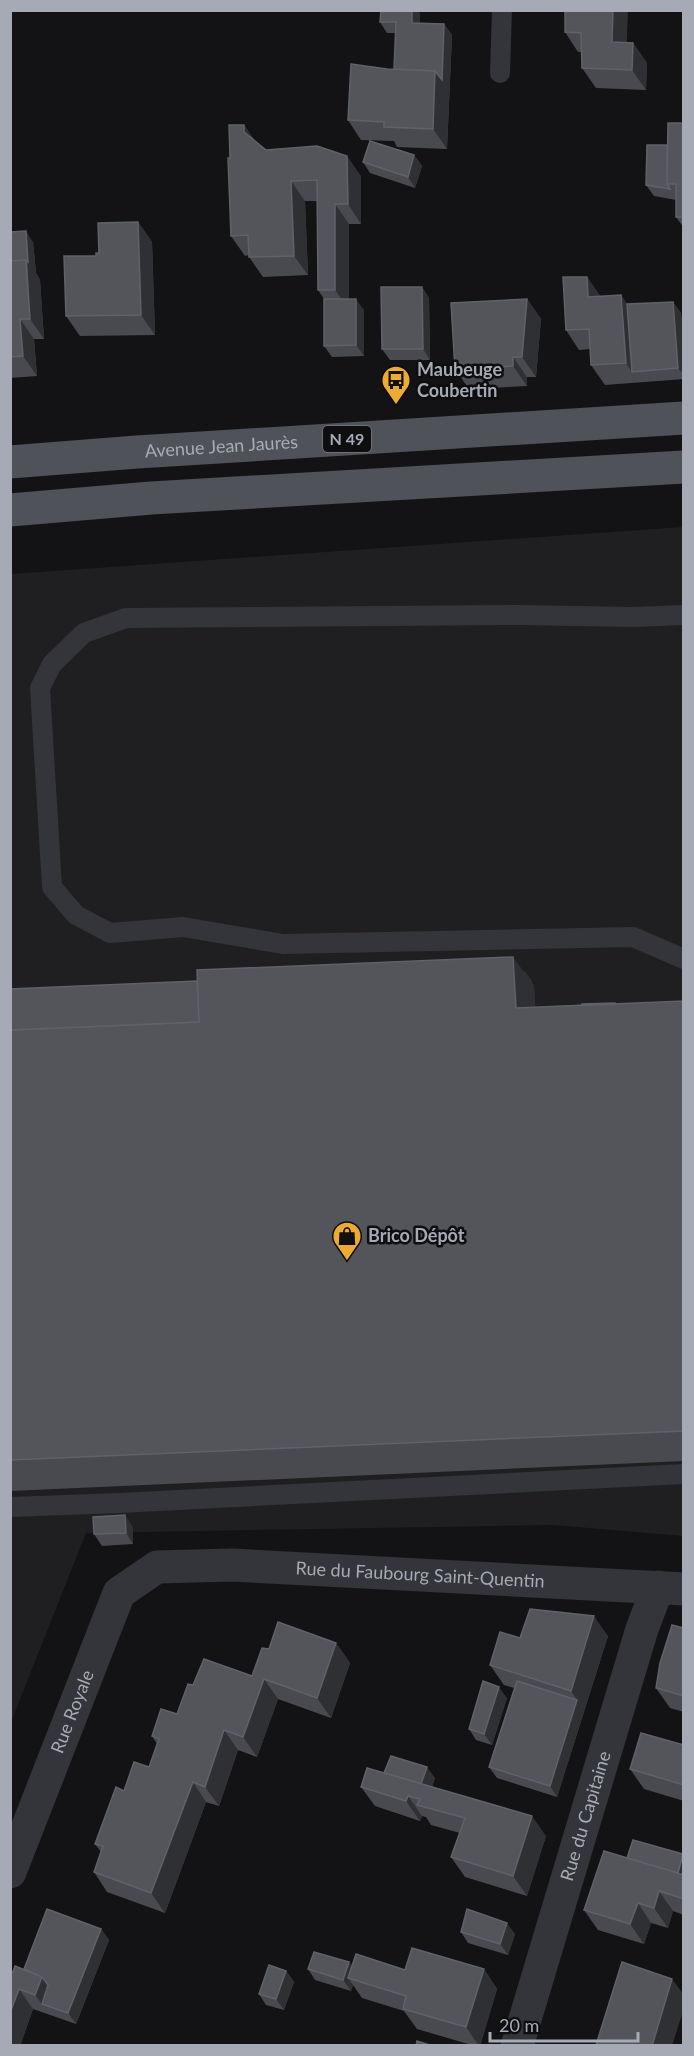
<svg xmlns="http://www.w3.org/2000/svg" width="694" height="2056" font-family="Lato,sans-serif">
<rect width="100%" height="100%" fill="#131315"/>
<polygon fill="#1f1f22" points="683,527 683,1536 553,1525 86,1533 11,1722 11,574"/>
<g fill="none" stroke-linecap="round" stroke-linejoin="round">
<g stroke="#34353a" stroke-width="20">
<polyline points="500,73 502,10"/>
<polyline points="684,615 633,617 519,615 126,618 84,633 52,664 40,688 52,887 76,915 110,933 183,927 283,944 633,937 684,959"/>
<polyline points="10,1507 119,1503 684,1474"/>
</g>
<g stroke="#34353a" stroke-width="33">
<path id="s1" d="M 10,1872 L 119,1593 L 157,1567 L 232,1565 L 684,1589"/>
<path id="s2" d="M 517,2046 L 642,1629 L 658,1587"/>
</g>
<g stroke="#505259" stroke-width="33">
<path id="s3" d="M 10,462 L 137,452 L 684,418"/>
<polyline points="10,510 151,498 684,467"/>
</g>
</g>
<g fill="#494a50">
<polygon points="381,10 417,10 420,14 420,23 444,24 452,35 447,149 397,147 394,141 361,140 348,120 387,69 394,69 396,33 387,33 380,22"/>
<polygon points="565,10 627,43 633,43 647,63 646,90 596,88 582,68 582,52 578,52 565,32"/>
<polygon points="684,123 684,228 676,217 676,200 654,196 646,185 667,145"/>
<polygon points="244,125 254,140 266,150 361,176 361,224 349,224 349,299 364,310 364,356 332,357 324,346 324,299 318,290 317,201 305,201 308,275 263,277 249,257 249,255 245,256 231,236 230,158"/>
<polygon points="414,155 422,166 415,188 370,173 363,162"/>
<polygon points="138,222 152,242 155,335 80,336 66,316 96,256"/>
<polygon points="10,232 33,242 36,273 40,280 44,339 34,339 37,376 10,378"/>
<polygon points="587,277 600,296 621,295 627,304 673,302 681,313 684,346 684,379 605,385 591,365 590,349 579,350 566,330"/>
<polygon points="422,287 429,298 430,360 390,360 382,349"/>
<polygon points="527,299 541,319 536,377 527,377 527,386 469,389 455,369"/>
<polygon points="522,970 532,981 532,983 534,986 535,1007 615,1003 616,1004 684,1001 684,1461 10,1491 10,989"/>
<polygon points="133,1527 133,1544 102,1546 94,1534"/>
<polygon points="684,1628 684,1712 670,1708 656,1688"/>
<polygon points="608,1636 557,1797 497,1778 489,1767 514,1688 504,1685 490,1665 520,1638"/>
<polygon points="336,1643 350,1663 331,1718 278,1699 257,1757 238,1750 219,1806 206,1802 165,1913 107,1892 94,1872 101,1852 95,1844 124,1791 149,1767 157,1744 152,1736 177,1714 193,1685 252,1676 269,1649"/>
<polygon points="507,1698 492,1745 476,1740 469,1729"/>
<polygon points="684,1745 684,1801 644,1789 630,1769"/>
<polygon points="435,1778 432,1787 546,1836 527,1896 465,1877 451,1857 460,1833 431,1825 426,1817 422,1816 420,1821 375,1806 361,1787"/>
<polygon points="683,1854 684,1915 673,1911 668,1928 651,1923 644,1944 598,1930 584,1910 627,1858"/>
<polygon points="101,1929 109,1940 76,2024 33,2009 20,2046 10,2046 13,1972 24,1969"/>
<polygon points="461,1932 515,1934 508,1955 468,1943"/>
<polygon points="349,1962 352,1966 405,1970 484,1969 497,1989 480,2046 475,2046 417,2029 404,2011 362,1998 353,1985 351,1991 315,1980 308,1969"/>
<polygon points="286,1971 294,1982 284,2010 266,2005 259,1994"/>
</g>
<g fill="#2f3034">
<polygon points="412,10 417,10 420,14 420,34 412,23"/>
<polygon points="613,10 628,10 626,62 612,42"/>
<polygon points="444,24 452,35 447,149 433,129 435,71"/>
<polygon points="633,43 647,63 646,90 632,70"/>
<polygon points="244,125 258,145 244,132"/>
<polygon points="414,155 422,166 415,188 408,177"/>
<polygon points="347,156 361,176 361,224 348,204"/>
<polygon points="291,181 305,201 308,275 294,256"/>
<polygon points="335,204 349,224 349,310 335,290"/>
<polygon points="138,222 152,242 155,335 141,315"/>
<polygon points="26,231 33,242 36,273 40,280 44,339 30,319"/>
<polygon points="587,277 601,297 588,297"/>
<polygon points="422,287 429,298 430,360 423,349"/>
<polygon points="621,295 635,315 632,372 626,363"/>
<polygon points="356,299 364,310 364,356 356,345"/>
<polygon points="527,299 541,319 536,377 522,357"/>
<polygon points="673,302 681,313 684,346 684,375 678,368"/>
<polygon points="20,319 34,339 37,376 23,356"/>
<polygon points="513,357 527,377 527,386 513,366"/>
<polygon points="513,957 524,972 524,970 532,981 532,983 534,986 537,1038 516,1008"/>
<polygon points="125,1515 133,1527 133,1544 126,1533"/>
<polygon points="594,1616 608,1636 557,1797 550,1786 577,1700 571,1691"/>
<polygon points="336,1643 350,1663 331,1718 317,1698"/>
<polygon points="264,1679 278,1699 257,1757 243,1737"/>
<polygon points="499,1687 507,1698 492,1745 484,1734"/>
<polygon points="224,1730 238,1750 219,1806 205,1787"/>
<polygon points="427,1767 435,1778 427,1802 419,1790"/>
<polygon points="193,1782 206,1802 165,1913 151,1893"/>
<polygon points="408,1796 422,1816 420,1821 406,1801"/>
<polygon points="532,1816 546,1836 527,1896 513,1876"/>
<polygon points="684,1854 684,1887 677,1877"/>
<polygon points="659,1891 673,1911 668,1928 654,1908"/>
<polygon points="638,1903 651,1923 644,1944 630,1924"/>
<polygon points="507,1923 515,1934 508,1955 500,1944"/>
<polygon points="101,1929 109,1940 76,2024 68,2013"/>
<polygon points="349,1962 357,1973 348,1978 353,1985 351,1991 343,1980"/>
<polygon points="484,1969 497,1989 480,2046 479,2046 466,2027"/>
<polygon points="286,1971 294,1982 284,2010 276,1999"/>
<polygon points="42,1977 56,1996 42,2004 35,1995"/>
<polygon points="672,1979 684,1995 684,2008 672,2046 652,2046"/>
<polygon points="19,1989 33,2009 20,2046 10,2046 10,2013"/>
</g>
<g fill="#53555b" stroke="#606269" stroke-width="1.5">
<polygon points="381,10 412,10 412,23 444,24 442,80 435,71 394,69 396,22 380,22"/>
<polygon points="565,10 613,10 612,42 633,43 632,70 582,68 581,33 565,32"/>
<polygon points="351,64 387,69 435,71 433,129 384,127 384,122 348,120"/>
<polygon points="668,123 684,123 684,217 676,217 676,184 667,184"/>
<polygon points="229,125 244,125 244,132 266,150 317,146 347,156 348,204 335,204 335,290 318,290 317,180 291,181 294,256 249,257 248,235 231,236 228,158 230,158"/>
<polygon points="370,141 414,155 408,177 363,162"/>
<polygon points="647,145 667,145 667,184 670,189 646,185"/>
<polygon points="138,222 141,315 66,316 64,256 96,256 96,253 99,253 98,223"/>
<polygon points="26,231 28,262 26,260 10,261 10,232"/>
<polygon points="26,260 30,319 20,319 23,356 10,357 10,261"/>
<polygon points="563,277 587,277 588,297 621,295 626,363 591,365 589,329 566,330"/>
<polygon points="381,287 422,287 423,349 382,349"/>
<polygon points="324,299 356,299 356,345 324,346"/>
<polygon points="527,299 522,357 513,357 513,366 455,369 451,303"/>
<polygon points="673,302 678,368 632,372 627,304"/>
<polygon points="513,957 516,1008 684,1001 684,1431 10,1460 10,1030 199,1022 197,970"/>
<polygon points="197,981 199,1022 10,1030 10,989"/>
<polygon points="615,1003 615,1004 582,1005 582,1004"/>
<polygon points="125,1515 126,1533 94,1534 93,1517"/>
<polygon points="530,1609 594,1616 571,1691 490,1665 500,1632 520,1638"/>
<polygon points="278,1622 336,1643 317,1698 264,1679 243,1737 224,1730 205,1787 193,1782 151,1893 94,1872 103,1846 95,1844 116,1787 124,1791 134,1762 149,1767 159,1739 152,1736 161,1709 177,1714 188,1684 193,1685 204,1659 252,1676 262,1648 269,1649"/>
<polygon points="672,1625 684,1628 684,1696 656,1688 660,1663"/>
<polygon points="483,1681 499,1687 484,1734 469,1729"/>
<polygon points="517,1681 577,1700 550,1786 489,1767"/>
<polygon points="641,1733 684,1745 684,1785 630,1769"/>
<polygon points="391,1756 427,1767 421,1784 384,1773"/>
<polygon points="367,1768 532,1816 513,1876 451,1857 465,1818 417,1805 420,1799 408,1796 406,1801 361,1787"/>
<polygon points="633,1840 683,1854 678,1873 627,1858"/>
<polygon points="604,1851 684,1875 684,1899 659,1891 654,1908 638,1903 630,1924 584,1910"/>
<polygon points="47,1909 101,1929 68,2013 42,2004 48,1985 42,1977 24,1969"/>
<polygon points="467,1909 507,1923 500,1944 461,1932"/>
<polygon points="412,1948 484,1969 466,2027 403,2009 406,1996 348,1978 356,1954 405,1970"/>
<polygon points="314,1952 349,1962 343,1980 308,1969"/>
<polygon points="622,1962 672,1979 652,2046 596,2045"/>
<polygon points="269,1965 286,1971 276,1999 259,1994"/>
<polygon points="15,1966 42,1977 35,1995 19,1989 10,2013 10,1972 13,1972"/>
<polygon points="417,2041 433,2046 416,2046"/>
</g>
<defs>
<g id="bus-pin" transform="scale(1.5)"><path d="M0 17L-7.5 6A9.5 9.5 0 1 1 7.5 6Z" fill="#edab33" stroke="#0e0e10"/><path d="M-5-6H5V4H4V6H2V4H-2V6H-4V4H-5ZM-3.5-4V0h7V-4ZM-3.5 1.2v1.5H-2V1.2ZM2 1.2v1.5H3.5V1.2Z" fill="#111"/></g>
<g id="shop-pin" transform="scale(1.5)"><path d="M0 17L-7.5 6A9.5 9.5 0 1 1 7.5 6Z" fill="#edab33" stroke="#0e0e10"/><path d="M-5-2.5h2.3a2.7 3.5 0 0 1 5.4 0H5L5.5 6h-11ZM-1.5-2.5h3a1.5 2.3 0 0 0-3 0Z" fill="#111"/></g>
</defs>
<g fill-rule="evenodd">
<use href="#bus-pin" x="396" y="380"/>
<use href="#shop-pin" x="347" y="1236"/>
</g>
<g text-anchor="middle" stroke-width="5" stroke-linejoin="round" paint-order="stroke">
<rect fill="#0e0e10" stroke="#787b84" stroke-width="1.5" x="323" y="426" width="48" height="26" rx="4.5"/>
<g font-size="16" font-weight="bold" fill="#a5aab5">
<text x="347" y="445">N 49</text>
</g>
<g font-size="18" font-weight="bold" fill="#a5aab5" stroke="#0e0e10" text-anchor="start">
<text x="417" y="376">Maubeuge<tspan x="417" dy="21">Coubertin</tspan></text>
<text x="368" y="1242">Brico Dépôt</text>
</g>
<g font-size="18" fill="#a5aab5" stroke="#0e0e10">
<text dy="6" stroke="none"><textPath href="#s3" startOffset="212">Avenue Jean Jaurès</textPath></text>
<text dy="6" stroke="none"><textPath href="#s1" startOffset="609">Rue du Faubourg Saint-Quentin</textPath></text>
<text dy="6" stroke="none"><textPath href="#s1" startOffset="172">Rue Royale</textPath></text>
<text dy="6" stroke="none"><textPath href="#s2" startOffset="240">Rue du Capitaine</textPath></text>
</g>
</g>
<rect width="694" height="2056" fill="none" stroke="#a5aab5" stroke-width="24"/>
<path d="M490 2032v9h148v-9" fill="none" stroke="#a5aab5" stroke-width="3"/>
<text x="499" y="2032" font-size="18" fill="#a5aab5" stroke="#0e0e10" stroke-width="4.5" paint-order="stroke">20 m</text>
</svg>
